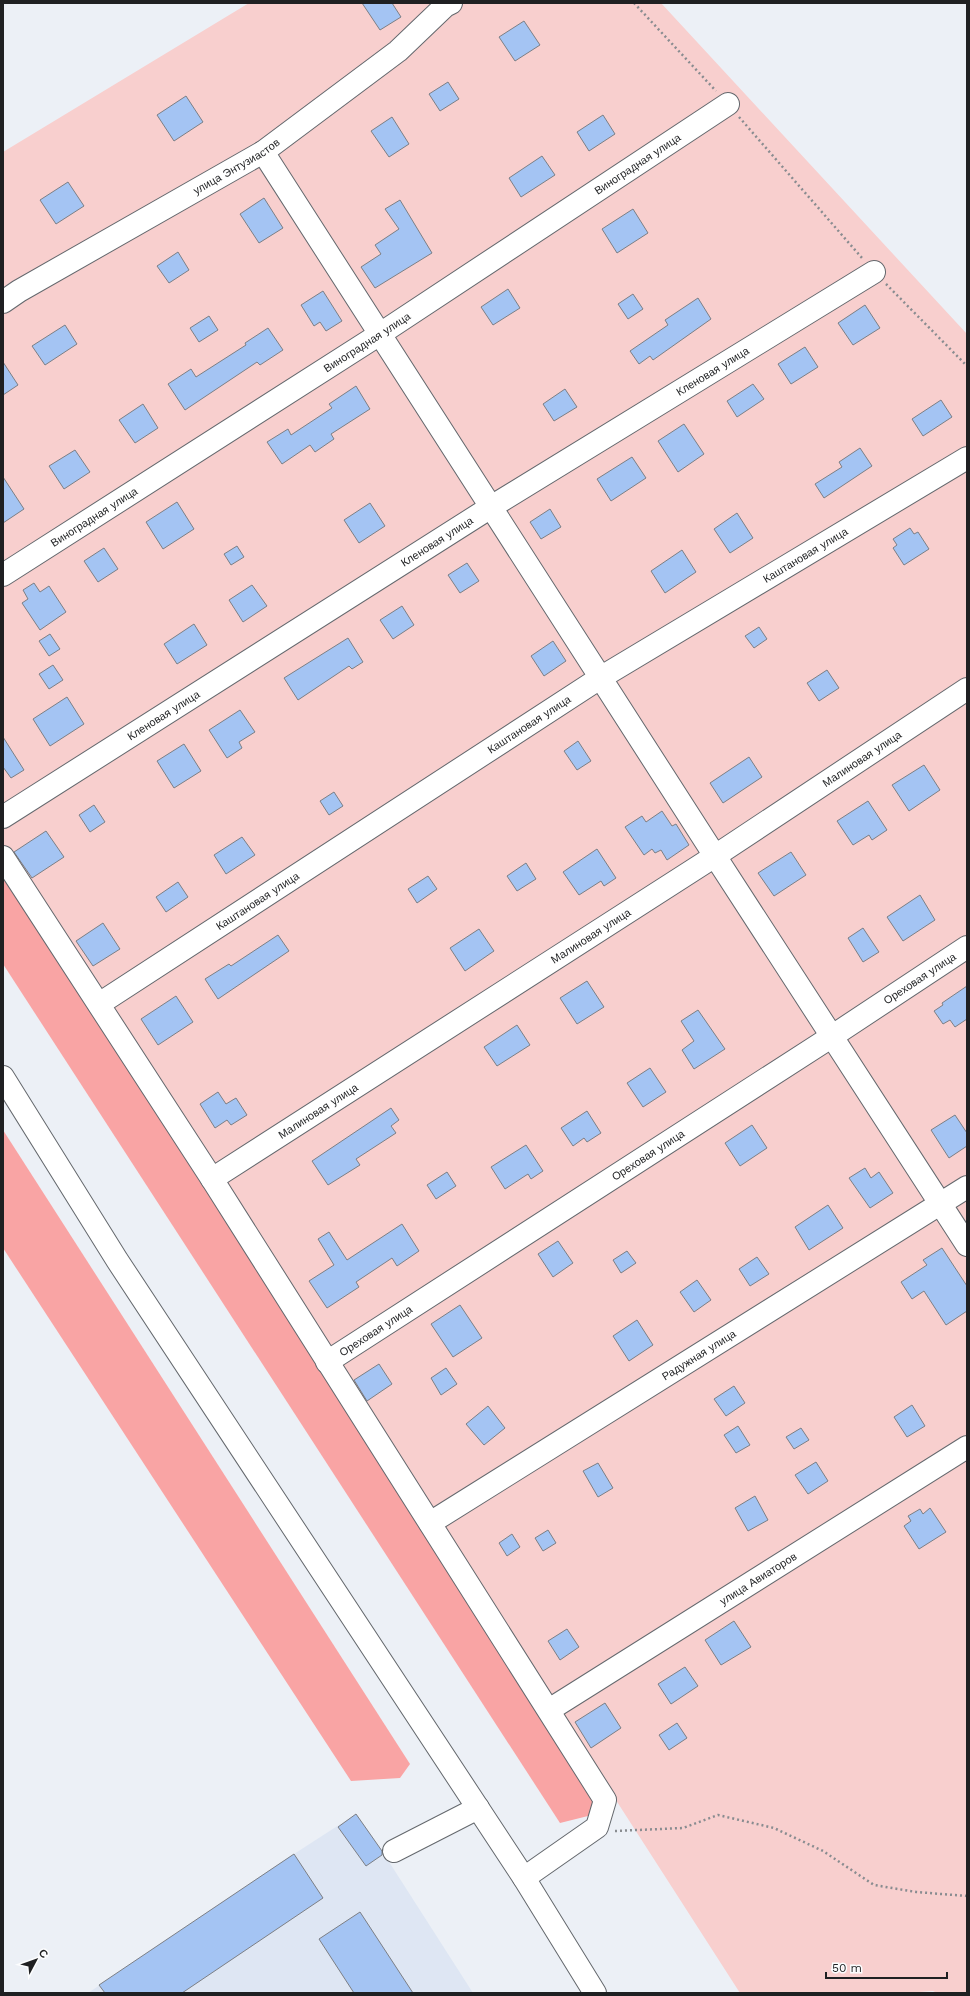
<svg xmlns="http://www.w3.org/2000/svg" width="970" height="1996" font-family="'Work Sans',sans-serif">
<rect width="100%" height="100%" fill="#ecf0f6"/>
<polygon fill="#dee6f3" points="356,1814 384,1854 473,1993 88,1993 294,1854"/>
<polygon fill="#f8cfce" points="249,3 661,3 967,334 967,1993 937,1993 933,1991 906,1993 740,1993 3,847 3,152"/>
<g fill="#f9a4a4">
<polygon points="3,864 605,1800 592,1815 560,1823 3,964"/>
<polygon points="3,1130 410,1764 400,1778 351,1781 3,1248"/>
</g>
<g fill="#a4c4f3" stroke="#7c7f85">
<polygon points="362,3 392,3 401,17 380,30"/>
<polygon points="524,21 540,45 515,61 499,37"/>
<polygon points="448,82 459,99 440,111 429,94"/>
<polygon points="186,96 203,122 174,141 157,115"/>
<polygon points="603,115 615,134 589,151 577,132"/>
<polygon points="392,117 409,144 389,157 371,131"/>
<polygon points="542,156 555,175 521,197 509,178"/>
<polygon points="68,182 84,206 56,224 40,200"/>
<polygon points="264,198 283,228 259,243 240,214"/>
<polygon points="400,200 432,253 375,288 361,267 381,254 375,245 399,229 385,209"/>
<polygon points="633,209 648,233 617,253 602,229"/>
<polygon points="178,252 189,270 169,283 157,266"/>
<polygon points="508,289 520,308 493,325 481,307"/>
<polygon points="323,291 342,321 326,331 320,322 314,326 301,305"/>
<polygon points="633,294 643,309 628,319 618,304"/>
<polygon points="698,298 711,319 653,360 650,356 639,364 630,351 668,325 665,320"/>
<polygon points="865,305 880,328 853,345 838,323"/>
<polygon points="209,316 218,330 199,342 190,328"/>
<polygon points="65,325 77,344 45,365 32,346"/>
<polygon points="268,328 283,350 260,365 257,362 185,410 168,384 191,369 196,377 246,345 245,343"/>
<polygon points="805,347 818,367 791,384 778,364"/>
<polygon points="3,362 18,385 3,395"/>
<polygon points="753,384 764,399 737,417 727,401"/>
<polygon points="356,386 370,409 331,434 334,439 315,452 310,445 282,464 267,442 288,429 291,435 332,408 329,404"/>
<polygon points="565,389 577,407 554,421 543,404"/>
<polygon points="941,400 952,417 923,436 912,419"/>
<polygon points="143,404 158,428 135,443 119,420"/>
<polygon points="684,424 704,454 678,472 658,441"/>
<polygon points="860,448 872,466 824,498 815,484 842,467 839,462"/>
<polygon points="75,450 90,472 64,489 49,466"/>
<polygon points="632,457 646,478 611,501 597,479"/>
<polygon points="3,477 24,509 3,523"/>
<polygon points="177,502 194,529 163,549 146,522"/>
<polygon points="370,503 385,526 359,543 344,520"/>
<polygon points="550,509 561,527 541,539 530,522"/>
<polygon points="737,513 753,538 730,553 714,529"/>
<polygon points="910,528 914,534 918,532 929,549 904,565 893,548 897,545 893,539"/>
<polygon points="237,546 244,557 231,565 224,554"/>
<polygon points="104,548 118,569 98,582 84,561"/>
<polygon points="682,550 696,572 665,593 651,571"/>
<polygon points="467,563 479,581 460,593 448,575"/>
<polygon points="34,583 40,592 49,586 66,612 40,630 22,603 28,599 23,590"/>
<polygon points="252,585 267,606 243,622 229,600"/>
<polygon points="402,606 414,625 393,639 380,620"/>
<polygon points="194,624 207,645 177,664 164,644"/>
<polygon points="759,627 767,639 754,648 745,636"/>
<polygon points="50,634 60,649 49,656 39,641"/>
<polygon points="348,638 363,662 352,669 349,666 298,700 284,678"/>
<polygon points="553,641 566,661 544,676 531,656"/>
<polygon points="53,665 63,680 49,689 39,674"/>
<polygon points="827,670 839,688 819,701 807,683"/>
<polygon points="67,697 84,724 50,746 33,719"/>
<polygon points="240,710 255,732 239,742 242,748 227,758 209,730"/>
<polygon points="3,737 24,770 11,778 3,767"/>
<polygon points="578,741 591,761 577,770 564,751"/>
<polygon points="184,744 201,771 174,788 157,761"/>
<polygon points="749,757 762,777 723,803 710,783"/>
<polygon points="924,765 940,790 909,811 892,785"/>
<polygon points="334,792 343,806 329,815 320,801"/>
<polygon points="868,801 887,830 872,840 869,835 853,845 837,821"/>
<polygon points="94,805 105,822 90,832 79,815"/>
<polygon points="662,811 672,826 676,824 689,845 667,860 661,850 655,853 652,849 644,855 625,827 642,816 646,822"/>
<polygon points="46,831 64,857 32,878 14,852"/>
<polygon points="242,837 255,855 226,874 214,855"/>
<polygon points="597,849 616,878 604,886 601,881 579,895 563,872"/>
<polygon points="791,852 806,875 774,896 758,873"/>
<polygon points="526,863 536,879 517,891 507,876"/>
<polygon points="428,876 437,889 417,903 408,889"/>
<polygon points="178,882 188,897 166,912 156,897"/>
<polygon points="920,895 935,920 903,941 887,917"/>
<polygon points="103,923 120,949 93,966 76,941"/>
<polygon points="863,928 879,952 863,962 848,938"/>
<polygon points="479,929 494,951 465,971 450,948"/>
<polygon points="278,935 289,951 218,999 205,979 229,964 231,966"/>
<polygon points="587,981 604,1007 577,1024 560,998"/>
<polygon points="967,986 967,1019 955,1027 950,1020 943,1024 934,1011 943,1005 942,1003"/>
<polygon points="176,996 193,1022 158,1045 141,1019"/>
<polygon points="698,1010 725,1049 694,1069 682,1050 694,1041 681,1021"/>
<polygon points="517,1025 530,1045 497,1066 484,1047"/>
<polygon points="650,1068 666,1092 643,1107 627,1083"/>
<polygon points="218,1092 226,1104 236,1098 247,1115 231,1125 227,1120 215,1128 200,1104"/>
<polygon points="391,1108 399,1120 391,1126 396,1133 356,1159 360,1165 328,1185 312,1161"/>
<polygon points="587,1111 601,1133 587,1142 584,1138 573,1146 561,1128"/>
<polygon points="955,1115 967,1133 967,1146 949,1158 931,1130"/>
<polygon points="752,1125 767,1148 740,1166 725,1143"/>
<polygon points="526,1145 543,1171 531,1179 528,1174 505,1189 491,1167"/>
<polygon points="865,1168 871,1178 879,1172 893,1193 870,1208 849,1178"/>
<polygon points="447,1172 456,1186 436,1199 427,1185"/>
<polygon points="828,1205 843,1228 809,1250 795,1227"/>
<polygon points="402,1224 419,1251 397,1266 392,1258 356,1282 359,1287 327,1308 309,1281 334,1265 318,1239 329,1232 347,1260"/>
<polygon points="558,1241 573,1263 553,1277 538,1254"/>
<polygon points="942,1248 967,1286 967,1311 946,1325 924,1291 912,1299 901,1282 927,1265 923,1260"/>
<polygon points="627,1251 636,1263 621,1273 613,1260"/>
<polygon points="757,1257 769,1274 750,1286 739,1269"/>
<polygon points="697,1280 711,1300 694,1312 680,1292"/>
<polygon points="460,1305 482,1338 453,1357 431,1324"/>
<polygon points="637,1320 653,1345 629,1361 613,1336"/>
<polygon points="379,1364 392,1384 367,1401 354,1380"/>
<polygon points="446,1368 457,1384 441,1395 431,1378"/>
<polygon points="734,1386 745,1403 726,1416 714,1399"/>
<polygon points="912,1405 925,1426 907,1437 894,1417"/>
<polygon points="488,1406 505,1428 484,1445 466,1424"/>
<polygon points="738,1426 750,1445 736,1453 724,1435"/>
<polygon points="801,1428 809,1440 794,1449 786,1437"/>
<polygon points="816,1462 828,1481 808,1494 795,1475"/>
<polygon points="598,1463 613,1488 598,1497 583,1471"/>
<polygon points="755,1496 768,1520 748,1531 735,1508"/>
<polygon points="930,1508 946,1532 919,1549 904,1526 911,1521 908,1516 920,1509 923,1514"/>
<polygon points="548,1530 556,1543 543,1551 535,1538"/>
<polygon points="512,1534 520,1547 507,1556 499,1543"/>
<polygon points="734,1621 751,1647 721,1665 705,1640"/>
<polygon points="567,1629 579,1647 560,1660 548,1641"/>
<polygon points="685,1667 698,1686 671,1704 658,1684"/>
<polygon points="605,1703 621,1728 591,1748 575,1722"/>
<polygon points="677,1723 687,1738 669,1750 659,1735"/>
<polygon points="356,1814 382,1851 382,1855 366,1866 338,1827"/>
<polygon points="294,1854 323,1898 182,1993 105,1993 99,1985"/>
<polygon points="360,1912 413,1993 354,1993 319,1939"/>
</g>
<g fill="none" stroke-linecap="round" stroke-linejoin="round">
<g stroke="#64686d" stroke-width="24">
<g id="minor">
<polyline points="263,152 715,856 967,1245"/>
<path id="s1" d="M 3,302 L 19,291 L 263,152 L 398,51 L 445,6 L 451,3"/>
<path id="s2" d="M 3,575 L 380,334 L 728,104"/>
<path id="s3" d="M 3,817 L 491,507 L 874,272"/>
<polyline points="3,857 212,1179 605,1800 597,1827 524,1878"/>
<path id="s4" d="M 99,1004 L 600,678 L 967,458"/>
<polyline points="3,1077 117,1260 524,1878 595,1993"/>
<path id="s5" d="M 212,1179 L 715,856 L 967,689"/>
<path id="s6" d="M 327,1362 L 831,1037 L 967,947"/>
<path id="s7" d="M 430,1523 L 967,1187"/>
<path id="s8" d="M 549,1710 L 967,1447"/>
<polyline points="394,1851 478,1808"/>
</g>
</g>
<g stroke="#898c90" stroke-width="2.5" stroke-dasharray="2 3" stroke-linecap="butt">
<polyline points="634,3 716,91"/>
<polyline points="739,117 862,258"/>
<polyline points="886,284 967,366"/>
<polyline points="615,1831 683,1828 718,1815 774,1828 823,1851 874,1885 916,1892 967,1896"/>
</g>
<use href="#minor" stroke="#fff" stroke-width="22"/>
</g>
<g text-anchor="middle" stroke-width="3.5" stroke-linejoin="round" paint-order="stroke">
<g font-size="11" fill="#1f2022" stroke="#fcfdfe">
<text dy="4" stroke="none"><textPath href="#s2" startOffset="756">Виноградная улица</textPath></text>
<text dy="4" stroke="none"><textPath href="#s1" startOffset="270">улица Энтузиастов</textPath></text>
<text dy="4" stroke="none"><textPath href="#s2" startOffset="432">Виноградная улица</textPath></text>
<text dy="4" stroke="none"><textPath href="#s3" startOffset="838">Кленовая улица</textPath></text>
<text dy="4" stroke="none"><textPath href="#s2" startOffset="108">Виноградная улица</textPath></text>
<text dy="4" stroke="none"><textPath href="#s3" startOffset="514">Кленовая улица</textPath></text>
<text dy="4" stroke="none"><textPath href="#s4" startOffset="837">Каштановая улица</textPath></text>
<text dy="4" stroke="none"><textPath href="#s3" startOffset="190">Кленовая улица</textPath></text>
<text dy="4" stroke="none"><textPath href="#s4" startOffset="513">Каштановая улица</textPath></text>
<text dy="4" stroke="none"><textPath href="#s5" startOffset="774">Малиновая улица</textPath></text>
<text dy="4" stroke="none"><textPath href="#s4" startOffset="189">Каштановая улица</textPath></text>
<text dy="4" stroke="none"><textPath href="#s5" startOffset="450">Малиновая улица</textPath></text>
<text dy="4" stroke="none"><textPath href="#s6" startOffset="706">Ореховая улица</textPath></text>
<text dy="4" stroke="none"><textPath href="#s5" startOffset="126">Малиновая улица</textPath></text>
<text dy="4" stroke="none"><textPath href="#s6" startOffset="382">Ореховая улица</textPath></text>
<text dy="4" stroke="none"><textPath href="#s6" startOffset="58">Ореховая улица</textPath></text>
<text dy="4" stroke="none"><textPath href="#s7" startOffset="317">Радужная улица</textPath></text>
<text dy="4" stroke="none"><textPath href="#s8" startOffset="247">улица Авиаторов</textPath></text>
</g>
</g>
<rect width="970" height="1996" fill="none" stroke="#1f2022" stroke-width="8"/>
<g transform="translate(36 1960) rotate(49)" stroke="#fcfdfe" stroke-width="3" paint-order="stroke">
<path d="M0-3L7 15L0 10L-7 15Z" fill="#1f2022"/>
<text y="-6" font-size="11" font-weight="bold" text-anchor="middle" fill="#1f2022">С</text>
</g>
<path d="M826 1972v6h121v-6" fill="none" stroke="#1f2022" stroke-width="2"/>
<text x="832" y="1972" font-size="12" fill="#1f2022" stroke="#fcfdfe" stroke-width="3" paint-order="stroke">50 m</text>
</svg>
